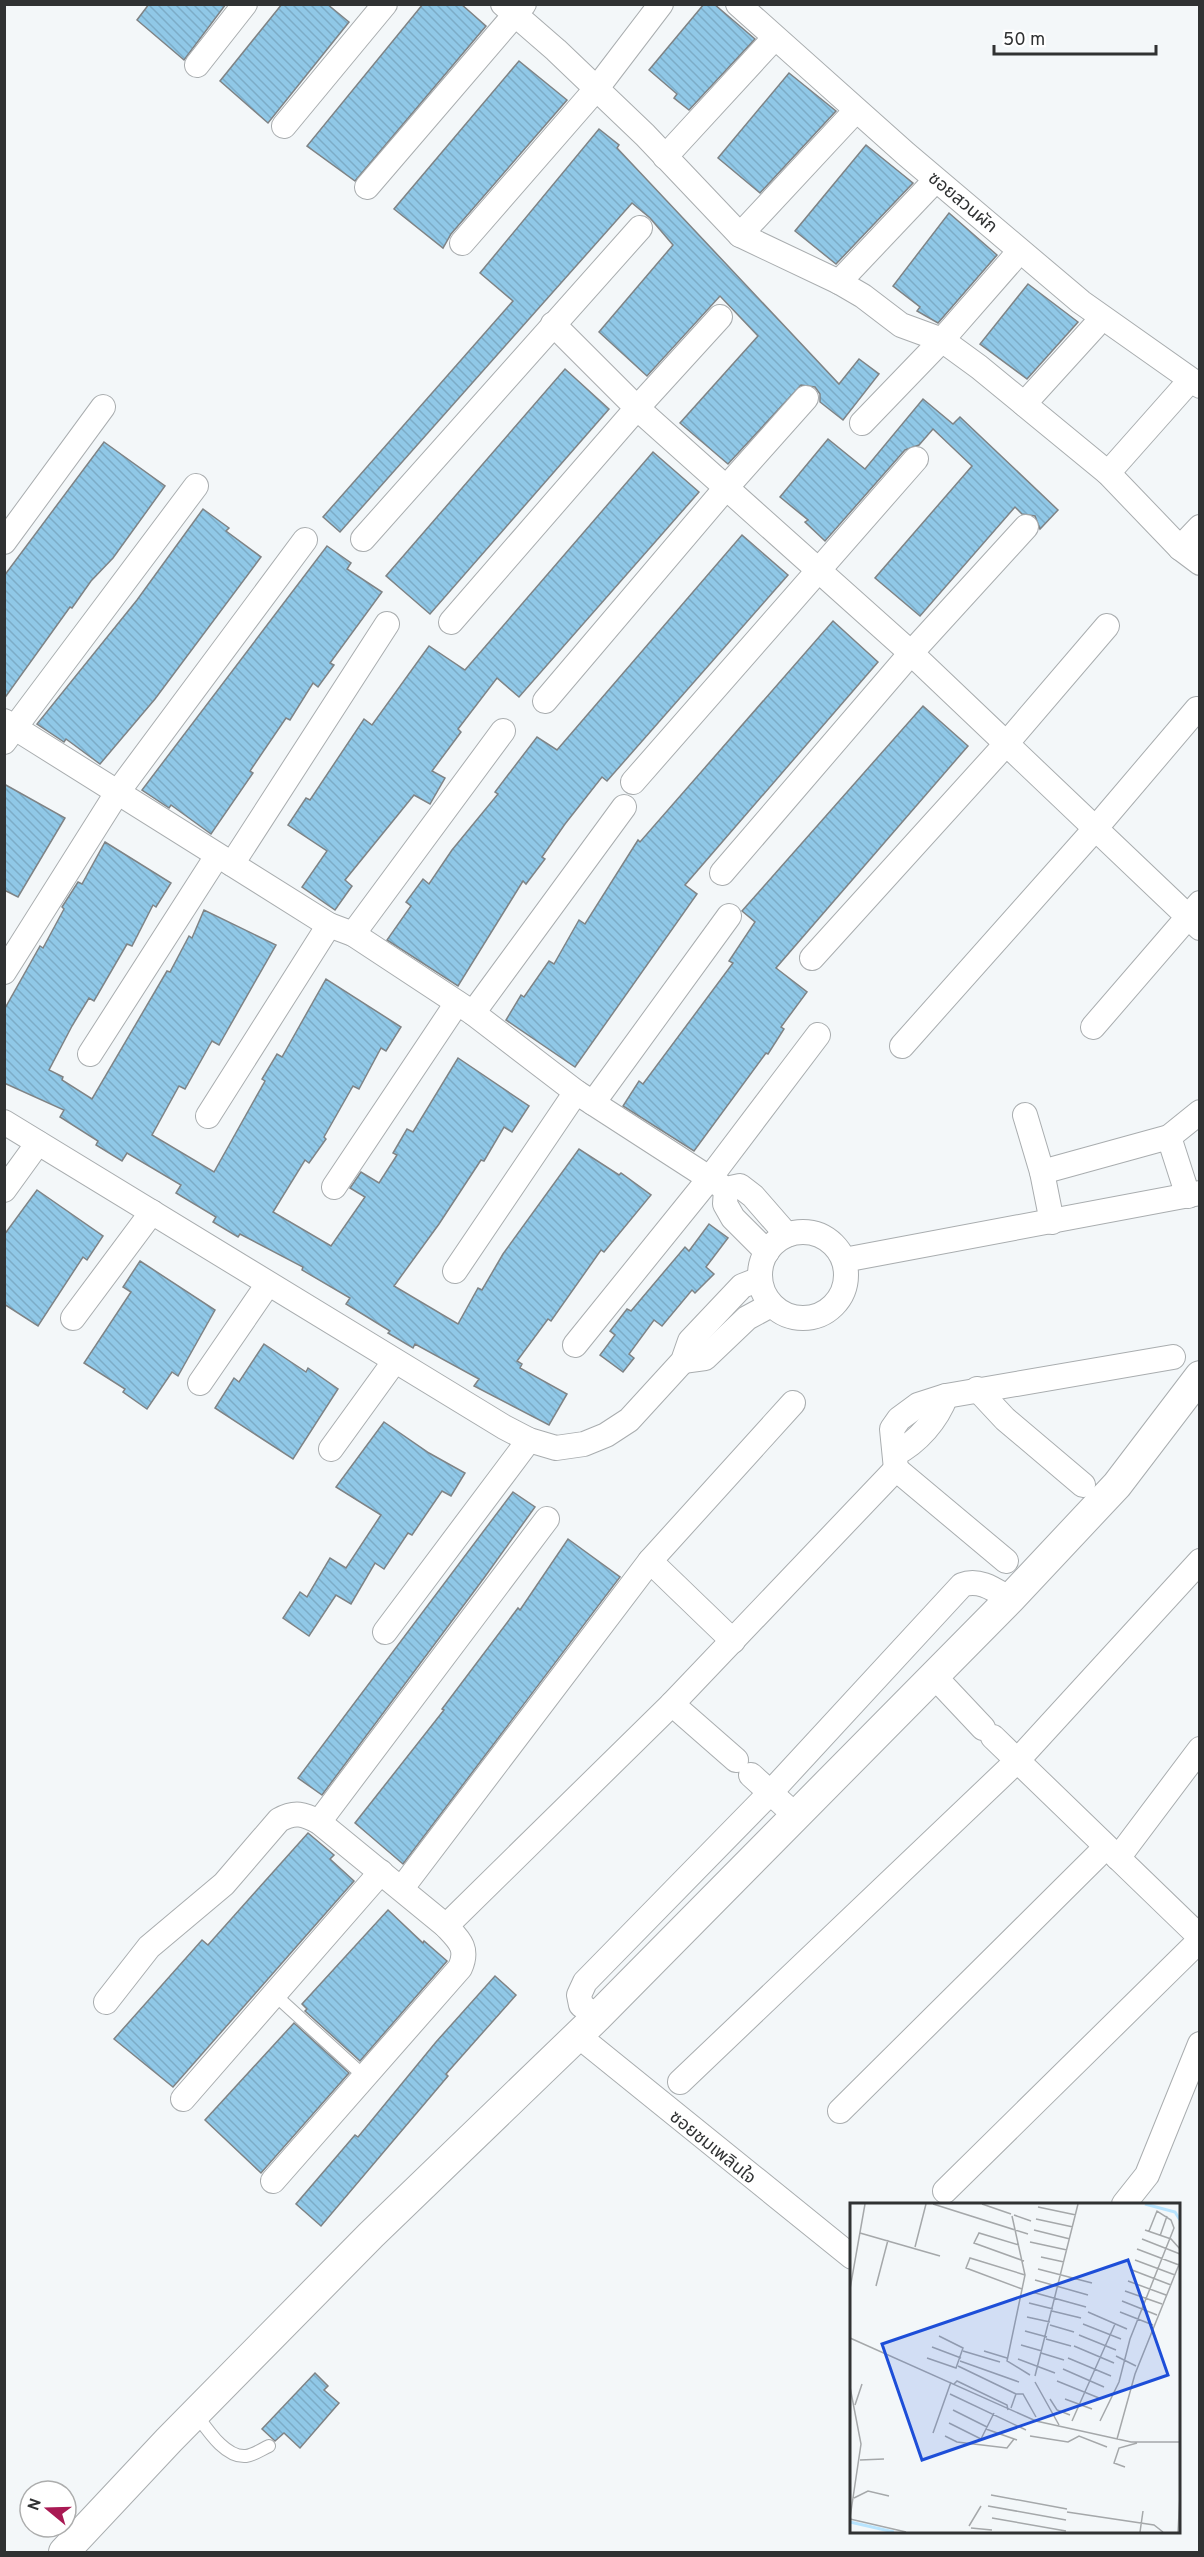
<svg xmlns="http://www.w3.org/2000/svg" width="1204" height="2557" font-family="Overpass,'Noto Sans Thai',sans-serif">
<defs>
<pattern id="building-back-hatch" width="6" height="6" patternUnits="userSpaceOnUse" patternTransform="scale(1.5)"><rect width="6" height="6" fill="#90c8e7"/><path d="M-1 5l2 2M0 0l6 6M5-1l2 2" fill="none" stroke="#7cacc7"/></pattern>
</defs>
<rect width="100%" height="100%" fill="#f3f7f9"/>
<g fill="url(#building-back-hatch)" stroke="#7f8385" stroke-width="1.5">
<polygon points="149,4 226,4 184,60 137,20"/>
<polygon points="282,4 327,4 349,22 268,123 220,81"/>
<polygon points="423,4 461,4 486,26 355,181 307,146"/>
<polygon points="704,4 714,4 755,39 689,110 674,98 677,94 649,70"/>
<polygon points="519,61 567,100 451,234 443,248 394,209"/>
<polygon points="789,73 836,111 760,193 718,158"/>
<polygon points="599,129 619,145 617,148 839,384 859,359 879,374 843,420 820,402 820,394 815,387 801,385 728,464 680,423 758,336 720,296 647,376 599,332 673,245 650,218 632,203 340,532 323,517 513,301 480,273"/>
<polygon points="866,145 913,183 836,264 795,231"/>
<polygon points="949,213 997,255 938,323 917,311 920,307 893,286"/>
<polygon points="1028,284 1078,322 1027,379 980,344"/>
<polygon points="565,369 609,409 430,614 386,576"/>
<polygon points="923,399 953,424 960,417 1058,510 1040,529 1035,516 1022,514 1015,507 920,616 875,578 972,466 933,429 919,445 905,450 825,541 805,522 808,520 780,497 828,439 865,469"/>
<polygon points="104,442 165,486 113,558 91,581 72,608 70,607 4,699 4,576"/>
<polygon points="653,452 699,492 519,697 497,678 458,729 461,732 432,771 445,778 430,804 414,795 345,880 352,886 335,910 302,887 327,851 288,825 306,798 310,800 364,719 372,725 429,646 465,670"/>
<polygon points="203,509 229,528 226,531 261,557 155,699 100,764 66,739 64,742 37,724 137,600"/>
<polygon points="742,535 788,575 607,781 602,777 565,824 542,857 545,859 526,884 523,881 458,986 387,940 411,906 406,902 423,879 429,884 452,850 498,794 495,792 537,737 557,750"/>
<polygon points="327,546 351,563 347,569 382,592 330,663 334,665 318,687 313,683 290,720 286,718 250,771 253,773 211,834 171,805 169,808 142,790"/>
<polygon points="833,621 878,662 685,885 697,894 575,1067 506,1020 521,995 524,997 549,961 554,964 579,920 585,924 638,840 640,842"/>
<polygon points="923,706 968,746 776,968 807,992 781,1027 784,1029 768,1054 766,1053 694,1151 623,1106 639,1081 643,1084 733,963 729,961 755,922 742,911"/>
<polygon points="4,784 65,818 18,897 4,890"/>
<polygon points="105,842 171,883 156,907 153,905 132,946 127,944 94,1001 89,998 72,1026 49,1070 63,1077 62,1080 92,1099 167,971 170,972 189,936 192,938 204,910 276,945 219,1045 212,1041 185,1089 179,1086 152,1135 214,1172 265,1081 262,1079 277,1054 282,1057 326,979 401,1027 386,1051 381,1048 359,1089 353,1086 324,1137 326,1139 309,1163 305,1160 273,1212 331,1246 365,1197 350,1188 361,1172 379,1183 397,1155 393,1153 407,1129 413,1132 458,1058 529,1106 512,1132 504,1127 484,1161 481,1160 439,1224 394,1286 458,1324 478,1288 482,1290 503,1254 579,1149 619,1175 621,1173 651,1195 604,1252 601,1250 551,1321 548,1319 517,1361 522,1364 520,1368 567,1394 549,1425 474,1386 479,1379 415,1344 413,1348 388,1333 390,1331 346,1304 350,1298 302,1270 303,1267 240,1234 238,1237 213,1222 216,1217 176,1193 181,1185 127,1153 122,1161 96,1145 98,1141 60,1117 64,1110 4,1083 4,1010 40,946 43,948 64,909 62,907 78,882 82,884"/>
<polygon points="37,1190 103,1236 87,1260 83,1257 38,1326 4,1304 4,1235"/>
<polygon points="709,1224 728,1238 706,1267 714,1274 695,1293 692,1290 662,1326 654,1320 629,1354 634,1358 623,1372 600,1355 615,1335 610,1331 627,1309 631,1311 685,1247 689,1251"/>
<polygon points="140,1261 215,1310 178,1376 172,1372 147,1409 123,1392 125,1389 84,1363 131,1292 123,1287"/>
<polygon points="264,1344 306,1372 308,1368 338,1389 293,1459 215,1408 234,1378 239,1382"/>
<polygon points="384,1422 429,1453 465,1473 451,1496 442,1491 412,1535 408,1533 384,1569 375,1563 351,1604 336,1595 309,1636 283,1618 300,1592 307,1597 330,1558 346,1568 381,1515 336,1487"/>
<polygon points="513,1492 535,1507 484,1578 322,1795 298,1778"/>
<polygon points="568,1539 620,1577 403,1864 355,1823 444,1710 442,1709 518,1608 520,1610"/>
<polygon points="308,1833 334,1855 330,1859 354,1881 173,2087 114,2039 202,1940 208,1945"/>
<polygon points="388,1910 423,1943 424,1941 447,1961 360,2061 305,2011 307,2009 302,2004"/>
<polygon points="495,1976 516,1995 446,2074 448,2076 321,2226 296,2204 355,2135 358,2137 436,2042"/>
<polygon points="294,2023 349,2073 261,2173 205,2120"/>
<polygon points="315,2373 328,2386 324,2390 339,2403 300,2448 284,2433 275,2441 262,2429"/>
</g>
<g fill="none" stroke-linecap="round" stroke-linejoin="round">
<g stroke="#a9adaf" stroke-width="14">
<g id="service">
<polyline points="275,1995 365,2077"/>
<path d="M 196,2414 C 207,2429 225,2458 246,2456 C 254,2455 262,2449 269,2446"/>
</g>
</g>
<g stroke="#a9adaf" stroke-width="26">
<g id="minor">
<polyline points="503,4 556,50 645,135 740,235 839,282 863,296 901,325 942,340 979,367 1108,473 1180,548 1200,563"/>
<polyline points="738,4 906,154 1081,302 1200,386"/>
<polyline points="197,65 245,4"/>
<polyline points="284,126 385,4"/>
<polyline points="665,157 769,44"/>
<polyline points="367,187 524,4"/>
<polyline points="740,235 849,118"/>
<polyline points="462,243 597,88 661,4"/>
<polyline points="839,282 929,187"/>
<polyline points="553,324 637,408 911,653 1200,928"/>
<polyline points="1024,404 1095,326"/>
<polyline points="862,423 942,340 1012,260"/>
<polyline points="1108,473 1186,385"/>
<polyline points="363,539 640,228"/>
<polyline points="4,542 103,407"/>
<polyline points="1180,548 1200,527"/>
<polyline points="451,622 637,408 720,317"/>
<polyline points="545,701 725,489 806,398"/>
<polyline points="4,721 329,925 353,934 473,1013 576,1092 726,1189 740,1186 753,1196 787,1235"/>
<polyline points="4,742 196,486"/>
<polyline points="633,782 916,459"/>
<polyline points="232,864 387,624"/>
<polyline points="722,873 911,653 1026,527"/>
<polyline points="353,934 503,731"/>
<polyline points="812,958 1006,744 1107,626"/>
<polyline points="4,972 117,793 305,540"/>
<polyline points="473,1013 624,807"/>
<polyline points="1093,1027 1200,903"/>
<polyline points="902,1046 1095,829 1197,709"/>
<polyline points="90,1054 217,856"/>
<polyline points="593,1103 729,916"/>
<polyline points="1025,1115 1042,1172 1052,1222"/>
<polyline points="208,1116 329,925"/>
<polyline points="4,1122 504,1427 529,1440 556,1448 584,1444 606,1435 629,1420 683,1361 690,1341 742,1286 760,1279"/>
<polyline points="1169,1137 1188,1196"/>
<polyline points="1042,1172 1169,1137 1200,1112"/>
<polyline points="334,1187 457,1003"/>
<polyline points="726,1189 725,1204 733,1218 767,1252"/>
<polyline points="4,1190 38,1143"/>
<circle cx="803" cy="1275" r="43"/>
<polyline points="844,1260 1200,1193"/>
<polyline points="455,1271 576,1092"/>
<polyline points="73,1318 152,1212"/>
<polyline points="575,1345 709,1179 818,1035"/>
<polyline points="683,1361 705,1358 747,1318 771,1305"/>
<polyline points="200,1383 268,1284"/>
<polyline points="977,1389 1005,1419 1083,1485"/>
<polyline points="331,1449 394,1362"/>
<path d="M 895,1454 C 918,1442 937,1420 946,1396"/>
<polyline points="896,1469 892,1429 899,1419 918,1405 946,1396 1173,1357"/>
<polyline points="650,1561 733,1641"/>
<polyline points="385,1632 529,1440"/>
<polyline points="934,1676 983,1728"/>
<polyline points="672,1704 736,1760"/>
<polyline points="993,1737 1200,1937"/>
<polyline points="751,1775 795,1815"/>
<polyline points="319,1822 547,1519"/>
<polyline points="1118,1858 1200,1749"/>
<polyline points="402,1888 650,1561 793,1403"/>
<polyline points="446,1926 672,1704 896,1469 1006,1561"/>
<path d="M 106,2002 L 149,1947 L 224,1884 L 279,1820 C 295,1811 304,1814 319,1822 L 446,1926 C 459,1940 469,1948 460,1968 L 273,2181"/>
<path d="M 597,2017 L 581,2005 L 579,1995 L 585,1982 L 770,1793 L 962,1585 C 979,1578 995,1590 1010,1599"/>
<polyline points="576,2034 852,2257"/>
<polyline points="680,2082 1017,1761 1200,1561"/>
<polyline points="183,2099 381,1872"/>
<polyline points="840,2111 1106,1847"/>
<polyline points="945,2191 1200,1940"/>
<polyline points="1124,2204 1147,2175 1200,2044"/>
</g>
</g>
<g stroke="#a9adaf" stroke-width="32">
<polyline id="tertiary" points="64,2552 169,2440 371,2235 597,2017 1010,1599 1117,1485 1200,1376"/>
</g>
<use href="#service" stroke="#fff" stroke-width="12"/>
<use href="#minor" stroke="#fff" stroke-width="24"/>
<use href="#tertiary" stroke="#fff" stroke-width="30"/>
</g>
<g text-anchor="middle" stroke-width="4.5" stroke-linejoin="round" paint-order="stroke">
<g font-size="18" fill="#303233" stroke="#fff">
<text transform="translate(963 202) rotate(40)" y="6">ซอยสวนผัก</text>
<text transform="translate(713 2147) rotate(39)" y="6">ซอยชมเพลินใจ</text>
</g>
</g>
<g transform="translate(850 2203)">
<rect width="330" height="330" fill="#f3f7f9"/>
<path fill="none" stroke="#b8e4fe" stroke-width="3" d="M 295,1 L 325,9 L 330,17M 0,319 L 44,329"/>
<path fill="none" stroke="#a5a8aa" stroke-width="1.5" d="M 83,1 L 178,31M 132,1 L 161,11M 188,4 L 226,12M 164,12 L 181,18M 162,13 L 175,72 L 157,158 L 180,172M 186,16 L 223,24M 184,27 L 220,36M 295,27 L 321,36 L 330,46M 10,30 L 90,53M 310,33 L 317,13M 292,36 L 330,51M 180,39 L 217,47M 169,42 L 129,30 L 124,40 L 174,58M 65,44 L 76,1M 287,46 L 329,62M 191,54 L 214,59M 285,57 L 325,72M 188,66 L 242,80M 282,67 L 321,82M 185,77 L 238,92M 278,78 L 316,92M 26,83 L 38,37M 0,86 L 15,1M 172,86 L 116,65 L 120,55 L 175,72M 275,88 L 312,101M 182,89 L 236,104M 272,98 L 307,112M 179,100 L 203,106M 202,108 L 231,115M 238,109 L 277,126M 270,109 L 303,122M 177,114 L 200,119M 233,121 L 271,136M 200,122 L 224,129M 175,128 L 197,134M 229,132 L 266,147M 0,135 L 186,218 L 281,239 L 330,239M 196,136 L 221,143M 171,142 L 192,148M 224,143 L 264,160M 82,144 L 111,155M 113,148 L 150,159M 134,148 L 157,155M 191,150 L 214,157M 266,153 L 286,163M 77,155 L 106,165 L 113,145 L 89,133M 218,155 L 261,173M 168,156 L 205,170M 110,158 L 169,179M 108,163 L 166,191 L 161,205M 213,166 L 254,184M 185,173 L 228,1M 207,178 L 249,195M 185,179 L 209,222M 104,181 L 107,178 L 157,202 L 158,207M 0,184 L 11,241 L 0,315M 100,191 L 176,227M 166,191 L 173,191 L 186,214M 200,196 L 207,207 L 220,212M 215,196 L 242,206M 5,202 L 12,181M 103,207 L 137,224M 222,218 L 265,121M 250,218 L 269,179 L 280,136 L 324,25 L 321,17 L 307,8 L 299,28M 99,220 L 131,236M 136,226 L 167,237M 83,230 L 101,179M 95,233 L 107,239 L 157,245 L 164,236M 180,233 L 218,239 L 229,233 L 257,244M 131,236 L 144,210M 267,236 L 285,171 L 330,59M 10,257 L 34,256M 275,264 L 264,260 L 269,245 L 287,240M 141,292 L 217,306M 4,295 L 18,288 L 39,293M 138,303 L 216,317M 217,309 L 304,322 L 313,329M 142,315 L 216,328M 0,316 L 56,329M 119,323 L 131,303M 121,325 L 142,327M 290,329 L 293,308M 328,329 L 330,292"/>
<path fill="#1d4ed8" fill-opacity="0.15" stroke="#1d4ed8" stroke-width="3" d="M 278,57 L 318,172 L 72,257 L 32,141 Z"/>
<rect width="330" height="330" fill="none" stroke="#303233" stroke-width="3"/>
</g>
<rect width="1204" height="2557" fill="none" stroke="#303233" stroke-width="12"/>
<g transform="translate(48 2509) rotate(289)"><circle r="28" fill="#ffffff" stroke="#acadad" stroke-width="1.5"/>
<path d="M0-4.5L10 22L0 15L-10 22Z" fill="#a91953"/>
<text y="-9" font-size="16" font-weight="bold" text-anchor="middle" fill="#303233">N</text>
</g>
<path d="M994 45v9h162v-9" fill="none" stroke="#303233" stroke-width="3"/>
<text x="1003" y="45" font-size="18" fill="#303233" stroke="#ffffff" stroke-width="4.5" paint-order="stroke">50 m</text>
</svg>
